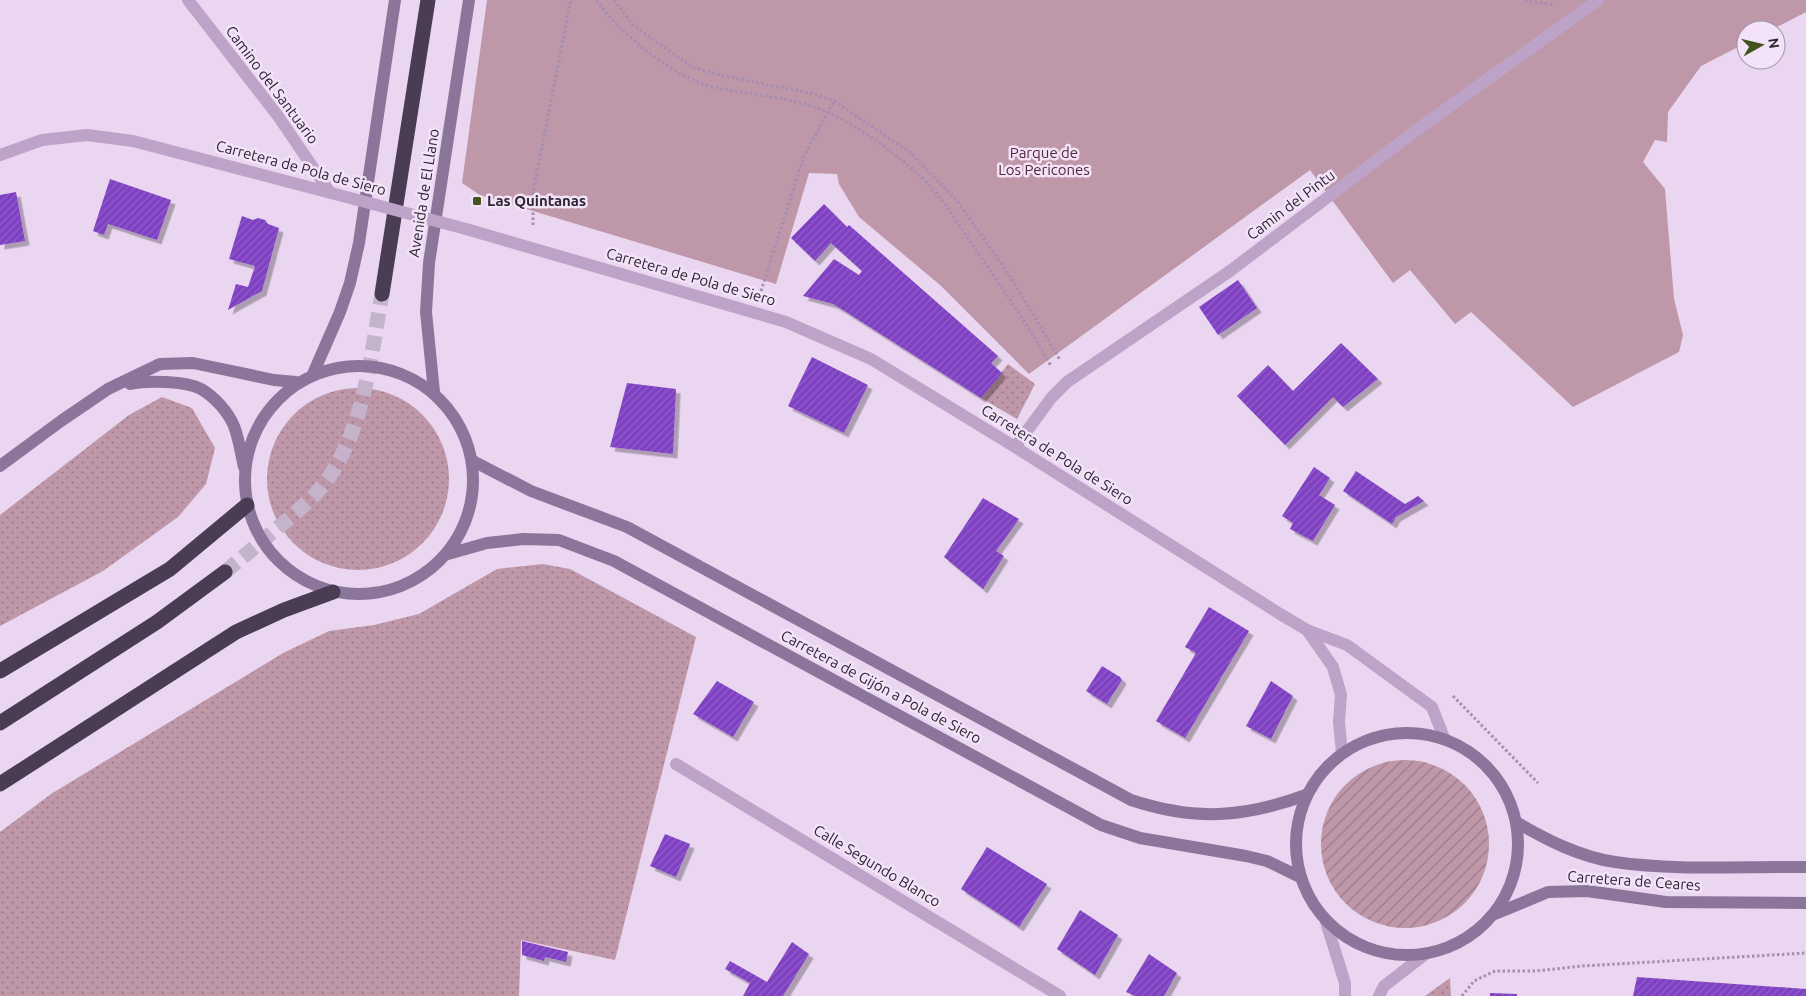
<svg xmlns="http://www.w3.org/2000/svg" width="1806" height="996" font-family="Ubuntu,sans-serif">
<defs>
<pattern id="grass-dots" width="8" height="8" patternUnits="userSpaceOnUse" patternTransform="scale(1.25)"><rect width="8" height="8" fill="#be97a8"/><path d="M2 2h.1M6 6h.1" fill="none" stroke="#9b7b89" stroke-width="1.8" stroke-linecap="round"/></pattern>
<pattern id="garden-furrows" width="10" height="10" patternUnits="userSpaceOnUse" patternTransform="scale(1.25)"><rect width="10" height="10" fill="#be97a8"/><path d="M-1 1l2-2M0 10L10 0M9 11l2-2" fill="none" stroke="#9b7b89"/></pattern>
<pattern id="building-hatch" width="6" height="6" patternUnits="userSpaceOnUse" patternTransform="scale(1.25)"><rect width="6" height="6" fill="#7f40c4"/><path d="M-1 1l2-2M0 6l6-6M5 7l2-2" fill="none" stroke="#8f60c4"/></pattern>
<filter id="shadow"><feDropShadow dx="4.5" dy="4.5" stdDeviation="0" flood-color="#0004"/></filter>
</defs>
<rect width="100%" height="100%" fill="#ead6f0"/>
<g fill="url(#grass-dots)">
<polygon points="1008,364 1035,384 1017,419 981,398"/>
<circle cx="358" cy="479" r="91"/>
<polygon points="162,397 192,408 215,448 206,484 178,517 103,571 0,626 0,515 129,415"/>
<polygon points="543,564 570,569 696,637 615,960 521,940 519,996 0,996 0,832 51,794 283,653 329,631 374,625 419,614 497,569"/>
<polygon points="1450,978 1451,996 1425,996"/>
</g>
<polygon fill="#be97a8" points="487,0 1806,0 1806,12 1771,30 1746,30 1746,43 1701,66 1668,112 1667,142 1655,140 1643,162 1665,189 1674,299 1683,335 1679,352 1573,407 1471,312 1455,324 1410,270 1393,283 1310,170 1029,374 940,285 859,217 839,184 837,174 809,173 776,284 480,195 462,183"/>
<circle fill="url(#garden-furrows)" cx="1405" cy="844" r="84"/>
<g fill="url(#building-hatch)" filter="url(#shadow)">
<polygon points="110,179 171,200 157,240 108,224 104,235 93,231"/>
<polygon points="16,192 25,241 0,245 0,195"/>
<polygon points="824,204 847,227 849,225 998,356 991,363 1002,373 981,398 843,310 833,304 803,296 834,259 859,275 862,271 831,243 815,261 791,238"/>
<polygon points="242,216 253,220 258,218 265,220 268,224 279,228 262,291 228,310 236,284 248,287 255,266 229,259"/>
<polygon points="1238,280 1257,308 1218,335 1199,307"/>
<polygon points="1341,343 1378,379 1343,407 1333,397 1285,445 1237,396 1268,365 1293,391"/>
<polygon points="812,357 868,385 844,433 788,406"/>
<polygon points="627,383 676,389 673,454 610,447"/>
<polygon points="1314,467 1330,478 1319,495 1335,505 1313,541 1290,529 1293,523 1282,516"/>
<polygon points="1356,471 1405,504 1418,496 1424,501 1396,517 1392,524 1343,491"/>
<polygon points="983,498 1019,519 996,551 1004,556 983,589 944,557"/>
<polygon points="1209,607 1249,631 1185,738 1156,721 1196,653 1185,647"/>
<polygon points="1102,666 1120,677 1122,680 1107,704 1086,691"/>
<polygon points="717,681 754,702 733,737 693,714"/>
<polygon points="1271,681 1293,696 1271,739 1246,726"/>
<polygon points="665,834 690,844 676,877 650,866"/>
<polygon points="987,847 1047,884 1019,927 961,889"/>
<polygon points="1080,910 1118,935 1095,975 1057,949"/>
<polygon points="522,941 568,952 566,962 545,957 544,961 522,955"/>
<polygon points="792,942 809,954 783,996 743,996 750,983 725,969 730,961 767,982"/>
<polygon points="1149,954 1177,973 1164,996 1135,996 1126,992"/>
<polygon points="1637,977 1806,989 1806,996 1633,996"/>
<polygon points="1490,993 1517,994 1517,996 1490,996"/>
</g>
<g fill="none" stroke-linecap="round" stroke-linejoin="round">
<path stroke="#c4b3ca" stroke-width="15" stroke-dasharray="15 8" stroke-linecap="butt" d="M 225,572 C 244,556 262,541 281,525 C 294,514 309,502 320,489 C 364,436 370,359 382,294"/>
<g stroke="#a68db3" stroke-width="3" stroke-dasharray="2.5 2.5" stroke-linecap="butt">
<path d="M 597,0 C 615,31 677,79 713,87 C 751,96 791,96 827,112 C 857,125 909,162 931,187 C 948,206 962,230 977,252 C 1003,289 1029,326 1051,366"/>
<polyline points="614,0 633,25 692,67 724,76 814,94 834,101 911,153 958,202 1012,279 1060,360"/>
<polyline points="1525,0 1553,5"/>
<polyline points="533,225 533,192 570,4 572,0"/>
<polyline points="761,291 804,156 834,101"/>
<polyline points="1453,696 1538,783"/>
<polyline points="1462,996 1474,981 1495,971 1536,971 1582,966 1806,953"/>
</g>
<g stroke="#bca3c7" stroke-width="12">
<polyline points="188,0 278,116 329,191"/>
<polyline points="0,155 42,140 87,135 133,141 354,199"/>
<polyline points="466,229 786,322 871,359 1015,447 1280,614 1307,630 1347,645 1432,707 1444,738"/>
<polyline points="1015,447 1052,397 1067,382 1230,271 1414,132 1598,0"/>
<polyline points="1307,630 1333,667 1341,695 1339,722 1342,753"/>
<polyline points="676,764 1060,996"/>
<polyline points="1326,922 1345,983 1345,996"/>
<polyline points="1379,996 1384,986 1423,956"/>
</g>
<g stroke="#8b759b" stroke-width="12">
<circle cx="359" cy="480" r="114"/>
<polyline points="313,374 340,312 350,283 359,243 395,0"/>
<path d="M 130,384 C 147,380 186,381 201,389 C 215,397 228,412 234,426 C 239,439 241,454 244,467"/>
<polyline points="434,392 426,312 429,263 469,0"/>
<path d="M 473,461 L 531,491 L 627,527 L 1131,800 C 1194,821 1244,818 1306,795"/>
<polyline points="0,466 61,421 108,389 160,364 193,363 274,380 296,382"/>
<polyline points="448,554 487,543 523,539 559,540 614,561 1101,825 1140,838 1246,856 1267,861 1300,877"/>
<circle cx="1407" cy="844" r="111"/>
<path d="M 1516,822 C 1547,840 1580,857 1615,862 C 1677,871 1744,866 1806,867"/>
<polyline points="1495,914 1548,892 1587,891 1666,902 1806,903"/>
</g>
<g stroke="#493c53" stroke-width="15">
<polyline points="382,294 428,0"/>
<polyline points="0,671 170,569 247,505"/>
<polyline points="0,723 157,622 225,572"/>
<polyline points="0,784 236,632 284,610 333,592"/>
</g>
<polyline stroke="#bca3c7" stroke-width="12" points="354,199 466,229"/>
</g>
<rect fill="#42531c" stroke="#f3e2f8" stroke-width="2" x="472" y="196" width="10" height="10" rx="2.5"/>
<g text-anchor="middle" stroke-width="5" stroke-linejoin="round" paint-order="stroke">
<g font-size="15" fill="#2c2532" stroke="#f3e2f8">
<text transform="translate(272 85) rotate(53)" y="5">Camino del Santuario</text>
<text transform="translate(301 168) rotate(15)" y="5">Carretera de Pola de Siero</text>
<text transform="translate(424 193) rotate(-81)" y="5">Avenida de El Llano</text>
<text transform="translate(1291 205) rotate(-37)" y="5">Camin del Pintu</text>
<text transform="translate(691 277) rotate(16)" y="5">Carretera de Pola de Siero</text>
<text transform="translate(1057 455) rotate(32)" y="5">Carretera de Pola de Siero</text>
<text transform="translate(881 687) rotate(28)" y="5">Carretera de Gijón a Pola de Siero</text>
<text transform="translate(877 866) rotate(31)" y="5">Calle Segundo Blanco</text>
<text transform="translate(1634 881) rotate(4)" y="5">Carretera de Ceares</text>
</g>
<g font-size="15" fill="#502939" stroke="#f3e2f8">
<text x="1044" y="158">Parque de<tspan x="1044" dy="17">Los Pericones</tspan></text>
</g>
<g font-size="15" font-weight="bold" fill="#2c2532" stroke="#f3e2f8" text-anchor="start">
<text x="487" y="206">Las Quintanas</text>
</g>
</g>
<g transform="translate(1761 45) rotate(82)"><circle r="24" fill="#f3e2f8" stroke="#a396a9"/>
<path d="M0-4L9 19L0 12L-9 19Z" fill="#42531c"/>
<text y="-8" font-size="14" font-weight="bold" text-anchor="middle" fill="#2c2532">N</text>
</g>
</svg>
